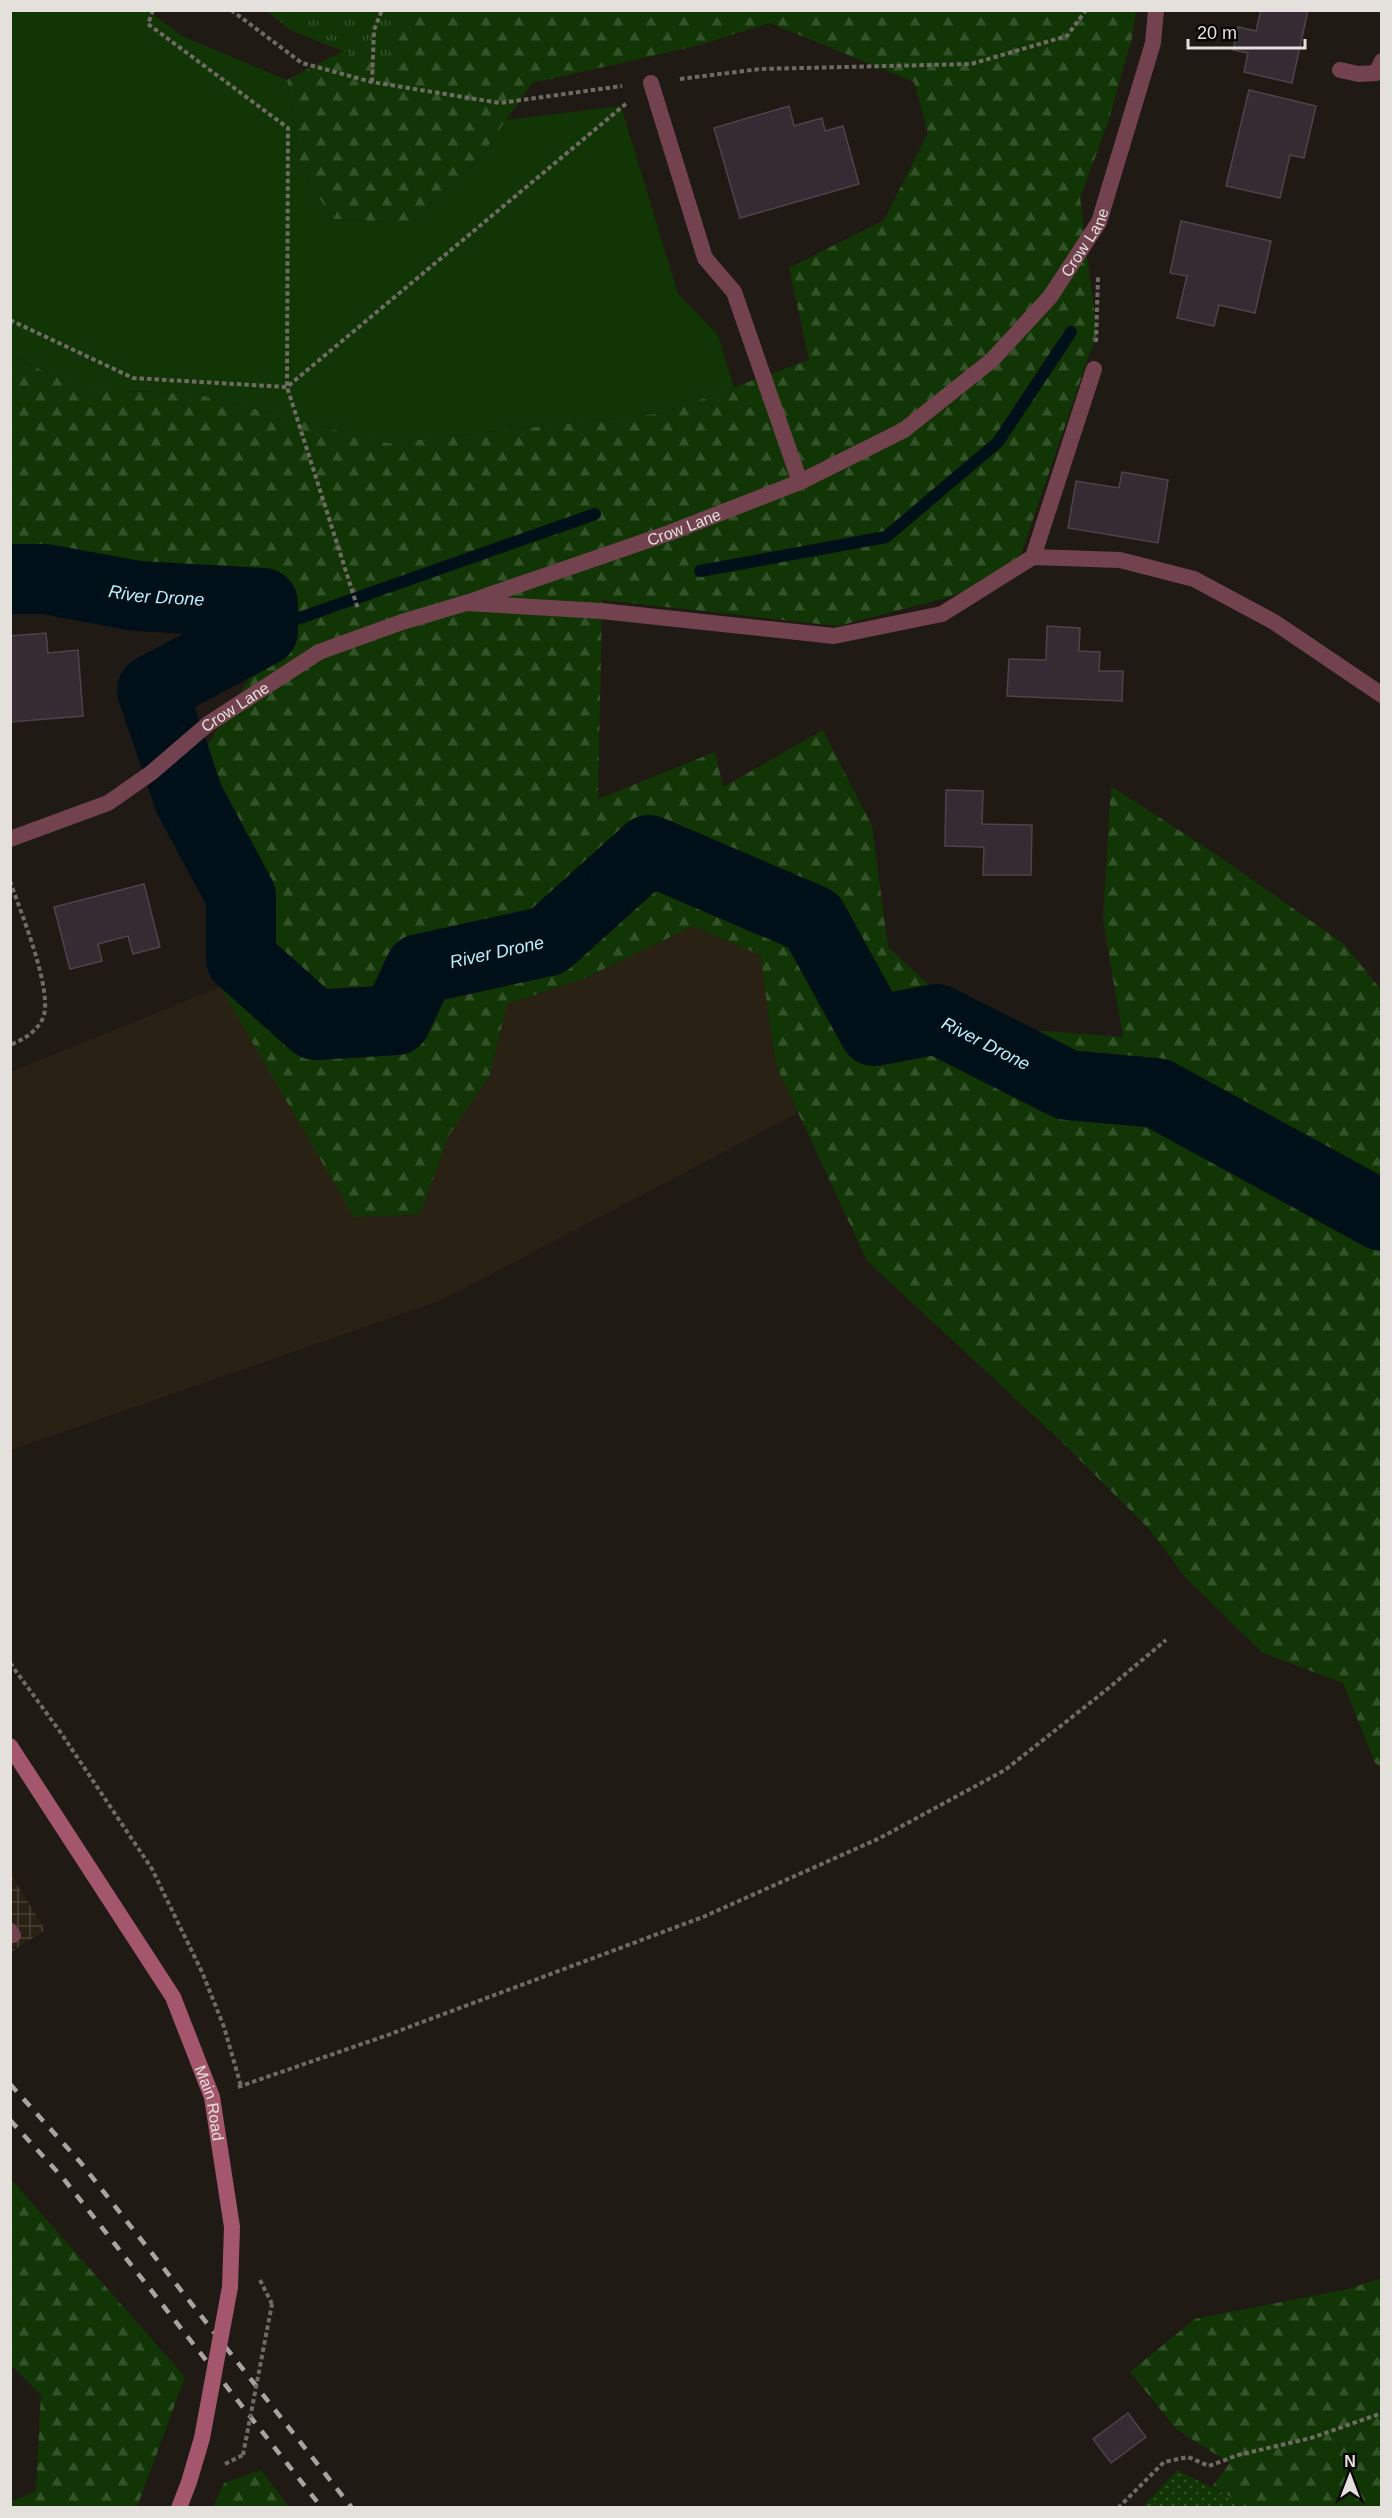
<svg xmlns="http://www.w3.org/2000/svg" width="1392" height="2518" font-family="Helvetica,sans-serif">
<defs>
<pattern id="industrial-grid" width="8" height="8" patternUnits="userSpaceOnUse" patternTransform="scale(1.5)"><rect width="8" height="8" fill="#2a2115"/><path d="M0 4h8M4 0v8" fill="none" stroke="#494136"/></pattern>
<pattern id="grass-tufts" width="24" height="20" patternUnits="userSpaceOnUse" patternTransform="scale(1.5)"><rect width="24" height="20" fill="#123505"/><path d="M3 7l-1-3M5 7V3M7 7l1-3M15 17l-1-3M17 17v-4M19 17l1-3" fill="none" stroke="#345229"/></pattern>
<pattern id="forest-firs" width="22" height="20" patternUnits="userSpaceOnUse" patternTransform="scale(1.5)"><rect width="22" height="20" fill="#123505"/><path d="M5 1l3.5 6h-7zM16 11l3.5 6h-7z" fill="#345229"/></pattern>
<pattern id="garden-dots" width="8" height="8" patternUnits="userSpaceOnUse" patternTransform="scale(1.5)"><rect width="8" height="8" fill="#123505"/><path d="M2 2h.1M6 6h.1" fill="none" stroke="#345229" stroke-width="1.8" stroke-linecap="round"/></pattern>
</defs>
<rect width="100%" height="100%" fill="#201a14"/>
<polygon fill="#2a2115" points="693,926 760,955 776,1065 798,1113 442,1300 11,1450 11,1072 220,987 306,1128 419,1214 449,1135 490,1075 507,1004 583,979"/>
<polygon fill="url(#industrial-grid)" points="10,1873 45,1930 11,1952 10,1952"/>
<polygon fill="url(#grass-tufts)" points="267,11 406,11 386,68 290,30"/>
<g fill="url(#forest-firs)">
<polygon points="406,11 1136,11 1133,34 1108,122 1080,198 1097,332 1015,572 949,597 838,626 602,600 598,799 715,752 723,787 823,730 872,826 888,947 930,986 1031,1030 1123,1037 1103,920 1111,786 1217,855 1344,944 1381,990 1381,1767 1375,1763 1343,1683 1263,1653 1186,1578 1149,1529 1058,1438 867,1261 776,1065 760,955 693,926 583,979 507,1004 490,1075 449,1135 420,1214 354,1217 220,987 189,775 277,634 270,598 139,586 49,573 11,572 10,355 83,390 193,393 388,443 663,413 809,360 789,268 884,220 928,133 914,82 770,23 696,46 532,83 483,154 411,223 332,219 301,168 287,80 343,51 386,68"/>
<polygon points="10,2178 185,2377 137,2507 11,2507 11,2502 36,2491 41,2395 11,2365"/>
<polygon points="1381,2278 1381,2507 1250,2507 1212,2487 1230,2463 1177,2430 1130,2372 1195,2319 1348,2289"/>
<polygon points="261,2470 289,2507 213,2507 224,2483"/>
</g>
<polygon fill="#123505" points="10,11 148,11 184,37 287,80 301,168 332,219 411,223 483,154 506,120 621,106 678,294 718,335 734,387 663,413 388,443 193,393 83,390 11,355"/>
<polygon fill="url(#garden-dots)" points="1177,2470 1250,2507 1143,2507"/>
<g fill="none" stroke-linecap="round" stroke-linejoin="round">
<g stroke="#001019" stroke-width="12">
<polyline points="700,571 886,537 998,442 1071,332"/>
<polyline points="263,631 595,514"/>
</g>
<path stroke="#001019" stroke-width="70" id="s1" d="M 10,579 L 45,579 L 137,596 L 263,603 L 263,631 L 152,690 L 189,799 L 241,896 L 241,959 L 315,1025 L 396,1020 L 420,969 L 548,941 L 649,850 L 813,920 L 874,1031 L 937,1019 L 1067,1085 L 1157,1093 L 1382,1216"/>
</g>
<g fill="#342c32" stroke="#4c444a" stroke-width="1.5">
<polygon points="1261,10 1308,10 1292,83 1244,72 1248,53 1233,50 1238,27 1256,31"/>
<polygon points="1249,90 1316,106 1304,158 1290,155 1280,198 1226,186"/>
<polygon points="789,106 794,126 822,118 825,131 843,126 859,184 740,218 714,128"/>
<polygon points="1181,221 1271,241 1255,313 1219,305 1214,326 1177,318 1187,276 1170,273"/>
<polygon points="1122,472 1168,480 1158,543 1068,528 1076,481 1119,488"/>
<polygon points="1047,626 1080,628 1079,651 1100,652 1099,671 1123,671 1122,701 1007,696 1009,659 1046,660"/>
<polygon points="46,633 48,653 78,650 83,716 10,722 10,636"/>
<polygon points="946,790 983,791 982,824 1032,825 1031,875 983,875 984,847 945,846"/>
<polygon points="144,884 160,947 133,954 128,936 98,944 102,961 70,969 54,907"/>
<polygon points="1128,2413 1146,2437 1111,2463 1093,2439"/>
</g>
<g fill="none" stroke-linecap="round" stroke-linejoin="round">
<g stroke="#6f6a64" stroke-width="4" stroke-dasharray="4.5 3" stroke-linecap="butt">
<polyline points="153,10 148,24 288,128 287,387 358,609"/>
<polyline points="231,10 302,63 372,82 500,103 622,86"/>
<polyline points="680,79 760,69 971,64 1067,36 1086,10"/>
<polyline points="372,82 374,30 382,10"/>
<polyline points="10,320 133,378 287,387 628,102"/>
<polyline points="1096,342 1098,277"/>
<path d="M 10,881 C 19,908 56,996 42,1020 C 35,1033 24,1039 10,1045"/>
<polyline points="10,1663 61,1733 152,1869 202,1972 224,2027 241,2086"/>
<polyline points="238,2087 385,2036 703,1917 880,1838 1005,1770 1105,1691 1166,1640"/>
<polyline points="260,2280 272,2304"/>
<polyline points="225,2464 243,2455"/>
<polyline points="1118,2508 1164,2462 1188,2457 1209,2466 1238,2455 1311,2438 1382,2413"/>
</g>
<g stroke="#72434f" stroke-width="16">
<polyline points="1340,70 1359,74 1376,73 1382,61"/>
<polyline points="651,83 705,258 734,292 800,482"/>
<polyline points="1033,557 1094,369"/>
<polyline points="466,603 601,611 834,636 942,614 1033,557 1120,560 1194,579 1274,622 1382,695"/>
<polyline points="10,1931 13,1935"/>
</g>
<path stroke="#72434f" stroke-width="16" id="s2" d="M 10,839 L 108,803 L 151,773 L 208,724 L 319,652 L 402,622 L 466,603 L 669,533 L 800,482 L 904,430 L 992,360 L 1050,297 L 1099,222 L 1153,43 L 1156,10"/>
<g stroke="#a4576c" stroke-width="16">
<path id="s3" d="M 10,1746 L 173,1997 L 212,2097 L 232,2227 L 230,2287"/>
<polyline points="179,2508 189,2482 202,2438"/>
</g>
<g stroke="#a9a49f" stroke-width="4.5" stroke-dasharray="10 10" stroke-linecap="butt">
<polyline points="10,2084 81,2163 352,2508"/>
<polyline points="10,2120 63,2178 322,2508"/>
</g>
<polyline stroke="#6f6a64" stroke-width="4" stroke-dasharray="4.5 3" stroke-linecap="butt" points="243,2455 272,2304"/>
<polyline stroke="#a4576c" stroke-width="16" points="202,2438 230,2287"/>
</g>
<g text-anchor="middle" stroke-width="5" stroke-linejoin="round" paint-order="stroke">
<g font-size="16" fill="#e4e0db" stroke="#080604">
<text dy="6" stroke="none"><textPath href="#s2" startOffset="1254">Crow Lane</textPath></text>
<text dy="6" stroke="none"><textPath href="#s2" startOffset="750">Crow Lane</textPath></text>
<text dy="6" stroke="none"><textPath href="#s2" startOffset="264">Crow Lane</textPath></text>
<text dy="6" stroke="none"><textPath href="#s3" startOffset="412">Main Road</textPath></text>
</g>
<g font-size="18" font-style="italic" fill="#c0eaf9" stroke="#080604">
<text dy="6" stroke="none"><textPath href="#s1" startOffset="148">River Drone</textPath></text>
<text dy="6" stroke="none"><textPath href="#s1" startOffset="1012">River Drone</textPath></text>
<text dy="6" stroke="none"><textPath href="#s1" startOffset="1624">River Drone</textPath></text>
</g>
</g>
<rect width="1392" height="2518" fill="none" stroke="#e4e0db" stroke-width="24"/>
<g transform="translate(1350 2476)" stroke="#080604" stroke-width="4.5" paint-order="stroke">
<path d="M0-4.5L10 22L0 15L-10 22Z" fill="#e4e0db"/>
<text y="-9" font-size="16" font-weight="bold" text-anchor="middle" fill="#e4e0db">N</text>
</g>
<path d="M1188 39v9h117v-9" fill="none" stroke="#e4e0db" stroke-width="3"/>
<text x="1197" y="39" font-size="18" fill="#e4e0db" stroke="#080604" stroke-width="4.5" paint-order="stroke">20 m</text>
</svg>
